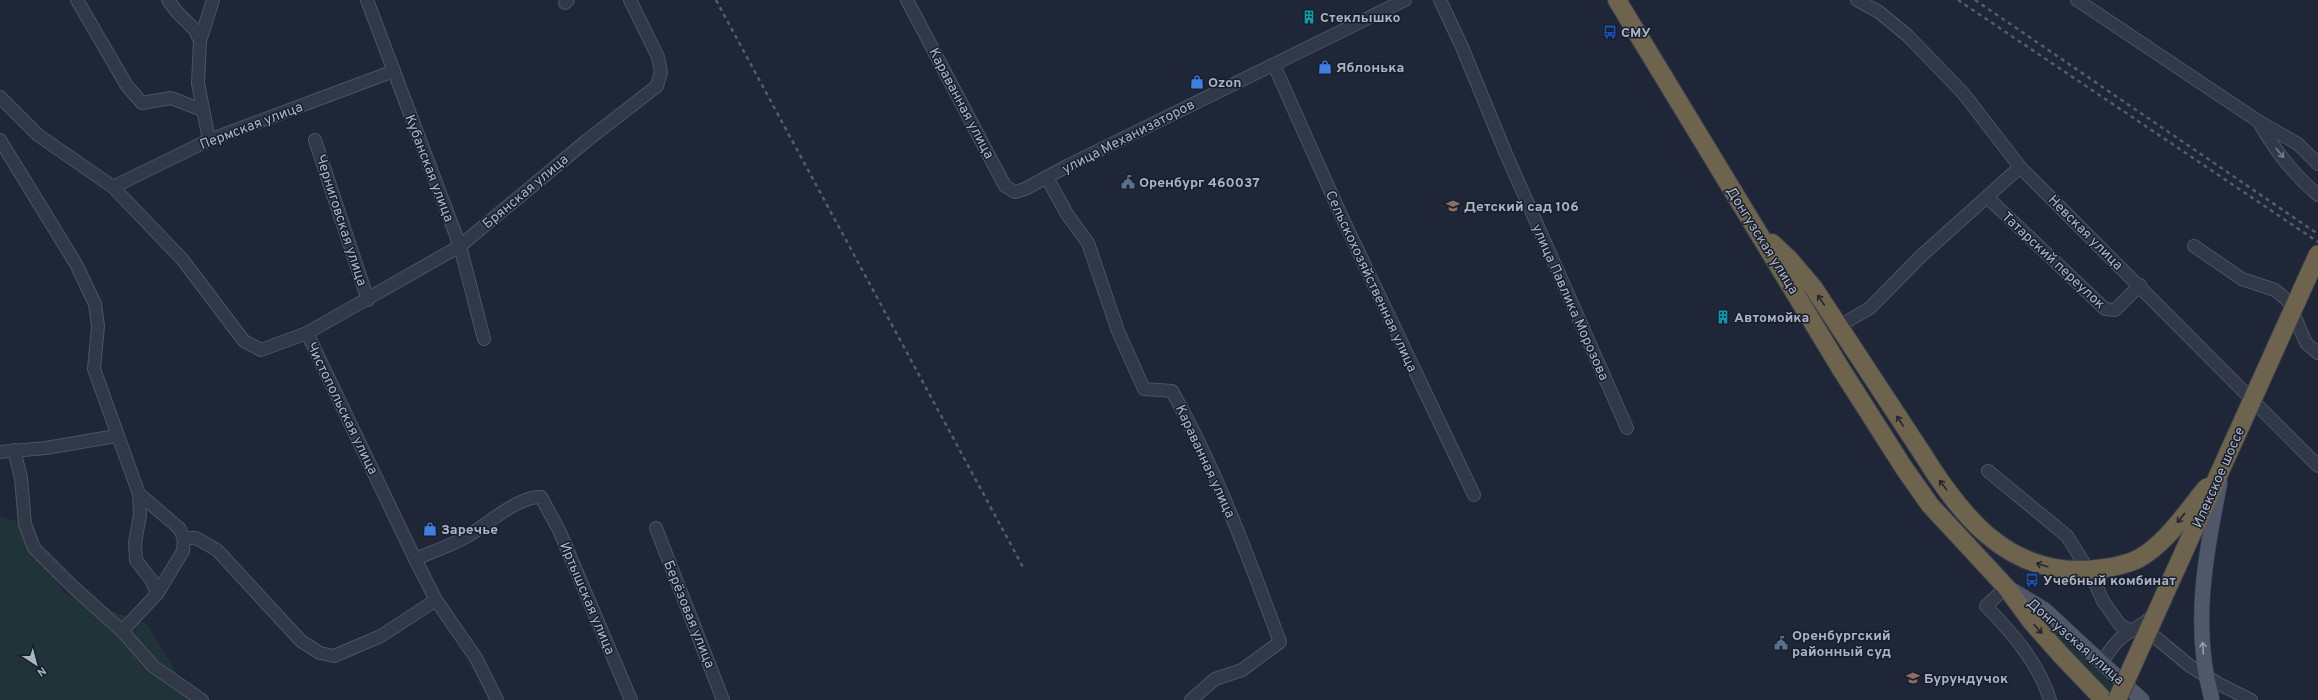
<svg xmlns="http://www.w3.org/2000/svg" width="2318" height="700" font-family="Overpass,sans-serif">
<rect width="100%" height="100%" fill="#1e2637"/>
<g fill="#203338">
<polygon points="0,516 25,524 64,593 147,624 193,700 0,700"/>
<polygon points="2022,604 2045,619 2128,700 2114,700"/>
</g>
<g fill="none" stroke-linecap="round" stroke-linejoin="round">
<g stroke="#4c5363" stroke-width="14">
<g id="minor">
<polyline points="77,0 127,86 142,103 171,98 202,110"/>
<polyline points="168,0 177,12 195,30 200,41 198,83 209,140"/>
<polyline points="367,0 460,246 484,339"/>
<polyline points="907,0 1005,186 1015,192 1025,189 1069,165 1405,0"/>
<polyline points="1440,0 1462,47 1506,154 1627,428"/>
<polyline points="1857,0 1879,12 1908,36 1963,93 2020,167 2318,466"/>
<polyline points="2077,0 2258,121 2298,144 2318,164"/>
<polyline points="565,3 568,0"/>
<polyline points="200,41 213,0"/>
<polyline points="1274,65 1340,213 1474,495"/>
<polyline points="0,97 38,135 113,187 182,259 244,341 261,350 307,333 460,246 585,142 657,86 661,72 658,57 630,0"/>
<path d="M 2259,122 C 2274,149 2294,175 2318,195"/>
<polyline points="0,140 76,264 95,304 98,326 94,369 139,494 179,528 184,538 183,551 157,594 122,631 154,667 202,700"/>
<polyline points="315,140 368,300"/>
<path d="M 1047,178 L 1067,214 L 1088,243 L 1118,331 L 1144,389 L 1172,391 C 1217,471 1248,556 1280,642 L 1242,670 L 1215,679 L 1191,700"/>
<polyline points="113,187 209,140 394,71"/>
<polyline points="1987,197 2105,309 2115,310 2140,285"/>
<polyline points="2194,246 2242,279 2275,290 2288,301 2306,343 2318,353"/>
<polyline points="1839,326 1870,308 1920,257 2020,167"/>
<polyline points="307,333 415,559 436,600 476,658 497,700"/>
<polyline points="14,450 21,478 25,524 34,548 71,585 122,631"/>
<polyline points="0,452 46,448 116,436"/>
<polyline points="1988,471 2067,536 2092,576 2103,601 2120,625 2131,631"/>
<polyline points="139,494 140,515 135,543 136,560 152,581 157,594"/>
<polyline points="656,528 723,700"/>
<polyline points="184,538 196,538 217,550 301,641 320,653 334,656 381,636 436,600"/>
<path d="M 415,559 C 432,552 450,546 466,537 C 487,525 518,496 541,497 L 559,530 L 631,700"/>
<path d="M 2006,587 L 1986,606 C 2012,633 2039,663 2050,700"/>
<polyline points="2143,627 2190,666 2219,684 2251,700"/>
<path d="M 2102,662 C 2110,650 2118,638 2131,631 C 2140,625 2144,625 2152,616"/>
</g>
</g>
<g stroke="#3b4251" stroke-width="16">
<polyline id="major" points="2007,587 2045,610 2142,700"/>
</g>
<g stroke="#39404f" stroke-width="20">
<g id="highway">
<polyline points="1617,0 1841,369 1904,468 1930,505 2006,587 2031,621 2061,655 2104,700"/>
<polyline points="1772,243 1789,259 1813,287 1922,453"/>
</g>
</g>
<use href="#minor" stroke="#313948" stroke-width="12"/>
<use href="#major" stroke="#4f5768" stroke-width="15"/>
<use href="#highway" stroke="#6e644e" stroke-width="18"/>
<g stroke="#535c6f" stroke-width="2.5" stroke-dasharray="4 4" stroke-linecap="butt">
<polyline points="716,0 1023,567"/>
<polyline points="1958,0 2318,242"/>
<polyline points="1975,0 2318,234"/>
</g>
<g stroke="#3b4251" stroke-width="16" stroke-linecap="butt">
<path id="major-bridge" d="M 2212,700 C 2191,627 2206,554 2220,482"/>
</g>
<g stroke="#39404f" stroke-width="20" stroke-linecap="butt">
<g id="highway-bridge">
<path d="M 1922,453 C 1960,514 2005,573 2085,570 C 2103,569 2121,567 2138,559 C 2166,544 2187,511 2207,487"/>
<polyline points="2117,700 2318,254"/>
</g>
</g>
<use href="#major-bridge" stroke="#4f5768" stroke-width="15"/>
<use href="#highway-bridge" stroke="#6e644e" stroke-width="18"/>
</g>
<defs><path id="oneway-shaft" d="M-6 0H5M1.5-3L5.5 0L1.5 3" fill="none" stroke-width="1.6" stroke-linecap="round" stroke-linejoin="round"/></defs>
<use stroke="#747c8d" href="#oneway-shaft" transform="translate(2280 153) rotate(50)"/>
<g stroke="#20252f">
<use href="#oneway-shaft" transform="translate(1821 300) rotate(-124)"/>
<use href="#oneway-shaft" transform="translate(1900 421) rotate(-123)"/>
<use href="#oneway-shaft" transform="translate(1943 485) rotate(-126)"/>
<use href="#oneway-shaft" transform="translate(2181 518) rotate(129)"/>
<use href="#oneway-shaft" transform="translate(2042 565) rotate(-163)"/>
<use href="#oneway-shaft" transform="translate(2038 629) rotate(48)"/>
</g>
<use stroke="#949cae" href="#oneway-shaft" transform="translate(2203 648) rotate(-94)"/>
<defs>
<g id="building-bare" transform="scale(1.08)"><path d="M-4-6H4V6H1V3H-1V6H-4ZM-2.5-4.3h1.7v1.8h-1.7ZM.8-4.3h1.7v1.8H.8ZM-2.5-1h1.7V.8h-1.7ZM.8-1h1.7V.8H.8Z" fill="#0f9aa8" stroke="#171e2c" stroke-width="2.5" paint-order="stroke"/></g>
<g id="bus-bare" transform="scale(1.08)"><path d="M-5-6H5V4H4V6H2V4H-2V6H-4V4H-5ZM-3.5-4V0h7V-4ZM-3.5 1.2v1.5H-2V1.2ZM2 1.2v1.5H3.5V1.2Z" fill="#1a4fb4" stroke="#171e2c" stroke-width="2.5" paint-order="stroke"/></g>
<g id="shop-bare" transform="scale(1.08)"><path d="M-5-2.5h2.3a2.7 3.5 0 0 1 5.4 0H5L5.5 6h-11ZM-1.5-2.5h3a1.5 2.3 0 0 0-3 0Z" fill="#3f7fe0" stroke="#171e2c" stroke-width="2.5" paint-order="stroke"/></g>
<g id="civic-bare" transform="scale(1.08)"><path d="M-.6-6.5H3V-4.5H.6V-3L4-1V1h2V6H-6V1h2V-1L-.6-3ZM-1.2 2.5V6h2.4V2.5Z" fill="#5c6f8a" stroke="#171e2c" stroke-width="2.5" paint-order="stroke"/></g>
<g id="school-bare" transform="scale(1.08)"><path d="M0-5L7-2L0 1L-7-2ZM-4 1L0 2.5L4 1V4Q0 6-4 4Z" fill="#8d6e63" stroke="#171e2c" stroke-width="2.5" paint-order="stroke"/></g>
</defs>
<g fill-rule="evenodd">
<use href="#building-bare" x="1309" y="17"/>
<use href="#bus-bare" x="1610" y="32"/>
<use href="#shop-bare" x="1325" y="67"/>
<use href="#shop-bare" x="1197" y="82"/>
<use href="#civic-bare" x="1128" y="182"/>
<use href="#school-bare" x="1453" y="206"/>
<use href="#building-bare" x="1723" y="317"/>
<use href="#shop-bare" x="430" y="529"/>
<use href="#bus-bare" x="2032" y="580"/>
<use href="#civic-bare" x="1781" y="643"/>
<use href="#school-bare" x="1913" y="678"/>
</g>
<g text-anchor="middle" stroke-width="3" stroke-linejoin="round" paint-order="stroke">
<g font-size="14" font-weight="bold" fill="#abb3c5" stroke="#171e2c" text-anchor="start">
<text x="1320" y="22">Стеклышко</text>
<text x="1621" y="37">СМУ</text>
<text x="1336" y="72">Яблонька</text>
<text x="1208" y="87">Ozon</text>
<text x="1139" y="187">Оренбург 460037</text>
<text x="1464" y="211">Детский сад 106</text>
<text x="1734" y="322">Автомойка</text>
<text x="441" y="534">Заречье</text>
<text x="2043" y="585">Учебный комбинат</text>
<text x="1792" y="640">Оренбургский<tspan x="1792" dy="16">районный суд</tspan></text>
<text x="1924" y="683">Бурундучок</text>
</g>
<g font-size="14" fill="#abb3c5" stroke="#171e2c">
<text transform="translate(962 103) rotate(62)" y="5">Караванная улица</text>
<text transform="translate(251 125) rotate(-21)" y="5">Пермская улица</text>
<text transform="translate(1128 136) rotate(-27)" y="5">улица Механизаторов</text>
<text transform="translate(430 168) rotate(69)" y="5">Кубанская улица</text>
<text transform="translate(525 191) rotate(-40)" y="5">Брянская улица</text>
<text transform="translate(342 220) rotate(72)" y="5">Черниговская улица</text>
<text transform="translate(2086 232) rotate(45)" y="5">Невская улица</text>
<text transform="translate(1763 240) rotate(58)" y="5">Донгузская улица</text>
<text transform="translate(2054 260) rotate(43)" y="5">Татарский переулок</text>
<text transform="translate(1372 281) rotate(65)" y="5">Сельскохозяйственная улица</text>
<text transform="translate(1571 302) rotate(66)" y="5">улица Павлика Морозова</text>
<text transform="translate(343 408) rotate(64)" y="5">Чистопольская улица</text>
<text transform="translate(1206 461) rotate(65)" y="5">Караванная улица</text>
<text transform="translate(2218 477) rotate(-66)" y="5">Илекское шоссе</text>
<text transform="translate(588 598) rotate(67)" y="5">Иртышская улица</text>
<text transform="translate(690 614) rotate(68)" y="5">Берёзовая улица</text>
<text transform="translate(2076 641) rotate(41)" y="5">Донгузская улица</text>
</g>
</g>
<g transform="translate(36 664) rotate(144)" stroke="#171e2c" stroke-width="3" paint-order="stroke">
<path d="M0-3L7 15L0 10L-7 15Z" fill="#abb3c5"/>
<text y="-6" font-size="11" font-weight="bold" text-anchor="middle" fill="#abb3c5">N</text>
</g>
</svg>
